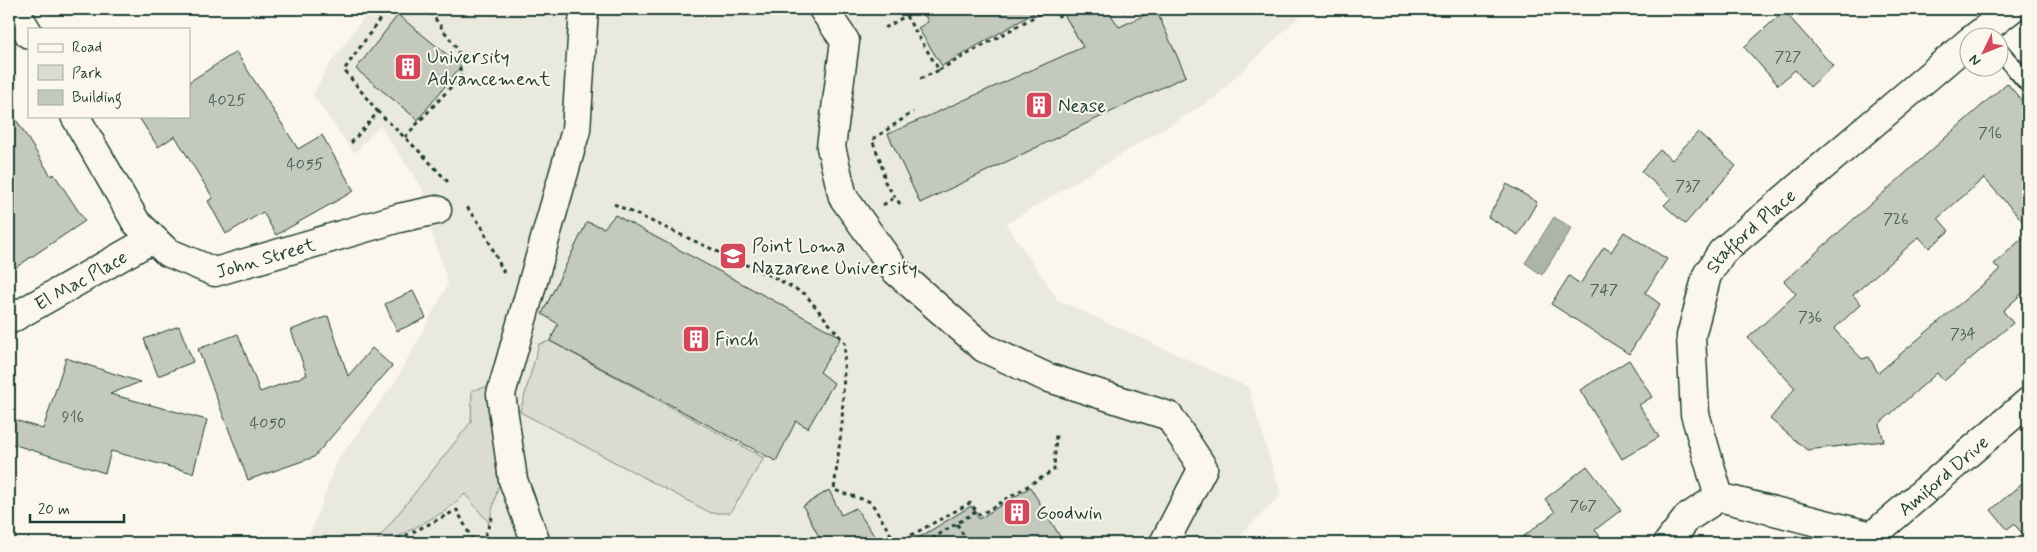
<svg xmlns="http://www.w3.org/2000/svg" width="2037" height="552" font-family="Mynerve,sans-serif">
<rect width="100%" height="100%" fill="#fbf7ec"/>
<filter id="ink" filterUnits="userSpaceOnUse"><feTurbulence type="fractalNoise" baseFrequency=".02" numOctaves="2"/><feDisplacementMap in="SourceGraphic" scale="10" xChannelSelector="R" yChannelSelector="G"/><feConvolveMatrix kernelMatrix="1 2 1 2 8 2 1 2 1" color-interpolation-filters="sRGB"/></filter>
<g filter="url(#ink)">
<polygon fill="#eae9de" points="370,9 1307,9 1213,99 1006,224 1058,300 1248,387 1281,495 1232,543 305,543 316,519 337,461 397,379 448,284 430,227 423,189 380,126 354,153 313,95 327,68"/>
<g fill="#dbdcd1" stroke="#7d8c82">
<polygon points="550,341 764,458 730,513 711,513 520,412 539,344"/>
<polygon points="487,387 500,479 489,523 465,494 445,511 387,543 375,543 471,422 472,390"/>
</g>
<polygon fill="#adb4aa" stroke="#74847b" points="1554,217 1572,228 1542,275 1525,263"/>
<g fill="#c4c9be" stroke="#1f3d34">
<polygon points="922,9 1041,9 942,66 918,28 928,22"/>
<polygon points="1061,9 1107,9 1119,27 1156,10 1186,76 920,203 888,134 1083,47"/>
<polygon points="1784,11 1833,66 1810,87 1795,70 1778,85 1744,47"/>
<polygon points="398,15 461,66 418,120 356,69"/>
<polygon points="236,52 298,149 322,135 354,191 276,235 263,212 226,234 208,201 213,198 175,136 158,147 138,116 189,116 189,82"/>
<polygon points="2007,83 2028,108 2028,227 1984,178 1938,218 1949,231 1929,248 1919,237 1853,295 1861,304 1834,329 1862,359 1869,357 1878,373 2000,270 1994,264 2028,233 2028,288 2003,311 2013,323 1944,381 1937,373 1879,424 1884,441 1807,450 1770,419 1795,388 1748,338 1796,294 1784,281"/>
<polygon points="9,108 51,176 54,174 85,221 9,272"/>
<polygon points="1698,132 1736,166 1685,224 1664,205 1671,198 1641,171 1660,150 1672,160"/>
<polygon points="1507,184 1537,202 1518,235 1488,217"/>
<polygon points="615,215 841,337 820,372 834,383 808,428 796,421 776,461 550,341 558,324 542,314 587,222 604,228"/>
<polygon points="1624,232 1667,259 1645,293 1660,304 1629,354 1551,304 1569,276 1580,284 1604,247 1611,252"/>
<polygon points="413,291 426,318 397,331 385,304"/>
<polygon points="328,316 348,376 372,348 392,366 314,457 248,480 198,349 238,334 260,392 307,375 291,330"/>
<polygon points="179,326 193,362 158,376 144,339"/>
<polygon points="66,358 140,382 110,394 207,420 193,473 111,451 105,473 9,443 9,418 43,429"/>
<polygon points="1629,360 1652,397 1639,405 1659,437 1622,459 1580,390"/>
<polygon points="1587,466 1621,510 1595,530 1606,543 1515,543 1555,512 1545,499"/>
<polygon points="2028,478 2028,540 2014,524 2007,529 1991,510"/>
<polygon points="1030,487 1064,543 910,543 971,506 979,519"/>
<polygon points="829,490 841,515 856,508 879,543 822,543 803,506"/>
</g>
<g fill="none" stroke-linecap="round" stroke-linejoin="round">
<g stroke="#1f3d34" stroke-width="20">
<polyline id="lane" points="2000,51 2028,84"/>
</g>
<g stroke="#1f3d34" stroke-width="31">
<g id="street">
<polyline points="14,9 29,34"/>
<polyline points="823,9 845,41 831,147 843,197 896,271 984,348 1046,377 1169,416 1203,468 1164,543"/>
<polyline points="1974,38 2011,9"/>
<path id="s1" d="M 75,116 L 136,222 L 167,252 L 215,272 L 399,218 L 437,210"/>
<path id="s2" d="M 9,320 L 152,239"/>
<path id="s3" d="M 1719,497 L 1695,414 L 1691,336 L 1707,275 L 1722,252 L 1970,41"/>
<polyline points="536,543 513,480 501,394 576,130 584,9"/>
<path id="s4" d="M 1668,543 L 1687,518 L 1719,497 L 1872,536 L 2028,402"/>
</g>
</g>
<g stroke="#1f3d34" stroke-width="3" stroke-dasharray="4 4" stroke-linecap="butt">
<polyline points="1052,9 1059,16 1065,9"/>
<polyline points="1123,9 1127,15"/>
<polyline points="906,16 939,70 918,80"/>
<polyline points="885,28 914,11 913,9"/>
<polyline points="939,70 1048,9"/>
<polyline points="378,112 344,70 387,9"/>
<polyline points="405,137 461,76 458,50 428,9"/>
<polyline points="351,143 378,112 421,153 448,182"/>
<polyline points="614,204 775,278 805,294 845,343 842,423 834,490 871,502 896,543"/>
<polyline points="900,204 885,182 881,162 872,140 913,112"/>
<polyline points="883,205 895,197"/>
<polyline points="467,207 482,227 504,273"/>
<polyline points="957,524 968,543"/>
<polyline points="391,543 457,510 474,543"/>
<polyline points="482,543 493,515"/>
<polyline points="897,543 970,503 980,515 1054,470 1056,433"/>
<polyline points="925,543 977,511"/>
</g>
<use href="#lane" stroke="#fbf7ec" stroke-width="16"/>
<use href="#street" stroke="#fbf7ec" stroke-width="28"/>
</g>
</g>
<defs>
<g id="building-square" transform="scale(1.4375)"><rect x="-9" y="-9" width="18" height="18" rx="4" fill="#d1495b" stroke="#fbf7ec"/><path d="M-4-6H4V6H1V3H-1V6H-4ZM-2.5-4.3h1.7v1.8h-1.7ZM.8-4.3h1.7v1.8H.8ZM-2.5-1h1.7V.8h-1.7ZM.8-1h1.7V.8H.8Z" fill="#fff"/></g>
<g id="university-square" transform="scale(1.4375)"><rect x="-9" y="-9" width="18" height="18" rx="4" fill="#d1495b" stroke="#fbf7ec"/><path d="M0-5L7-2L0 1L-7-2ZM-4 1L0 2.5L4 1V4Q0 6-4 4Z" fill="#fff"/></g>
</defs>
<g fill-rule="evenodd">
<use href="#building-square" x="408" y="67"/>
<use href="#building-square" x="1039" y="105"/>
<use href="#university-square" x="733" y="256"/>
<use href="#building-square" x="696" y="339"/>
<use href="#building-square" x="1017" y="512"/>
</g>
<g text-anchor="middle" stroke-width="4" stroke-linejoin="round" paint-order="stroke">
<g font-size="16" fill="#486056">
<text x="1788" y="62">727</text>
<text x="227" y="105">4025</text>
<text x="1990" y="138">716</text>
<text x="305" y="169">4055</text>
<text x="1688" y="191">737</text>
<text x="1896" y="224">726</text>
<text x="1604" y="295">747</text>
<text x="1810" y="322">736</text>
<text x="1963" y="339">734</text>
<text x="73" y="422">916</text>
<text x="268" y="428">4050</text>
<text x="1583" y="511">767</text>
</g>
<g font-size="19" fill="#1f3d34" stroke="#fbf7ec" text-anchor="start">
<text x="427" y="63">University<tspan x="427" dy="22">Advancement</tspan></text>
<text x="1058" y="112">Nease</text>
<text x="752" y="252">Point Loma<tspan x="752" dy="22">Nazarene University</tspan></text>
<text x="715" y="346">Finch</text>
<text x="1036" y="519">Goodwin</text>
</g>
<g font-size="19" fill="#1f3d34" stroke="#fbf7ec">
<text dy="7" stroke="none"><textPath href="#s3" startOffset="290">Stafford Place</textPath></text>
<text dy="7" stroke="none"><textPath href="#s1" startOffset="270">John Street</textPath></text>
<text dy="7" stroke="none"><textPath href="#s2" startOffset="82">El Mac Place</textPath></text>
<text dy="7" stroke="none"><textPath href="#s4" startOffset="321">Amiford Drive</textPath></text>
</g>
</g>
<rect width="2037" height="552" fill="none" stroke="#fbf7ec" stroke-width="30"/>
<rect x="15" y="15" width="2007" height="522" fill="none" stroke="#1f3d34" stroke-width="2" filter="url(#ink)"/>
<rect x="28" y="28" width="162" height="90" fill="#fbf7ec" stroke="#a3ada2"/>
<rect x="38" y="44" width="25" height="8" fill="#fbf7ec" stroke="#a3ada2"/>
<text x="72" y="52" font-size="15" fill="#1f3d34">Road</text>
<rect x="38" y="65" width="25" height="15" fill="#dbdcd1" stroke="#a3ada2"/>
<text x="72" y="78" font-size="15" fill="#1f3d34">Park</text>
<rect x="38" y="90" width="25" height="15" fill="#c4c9be" stroke="#a3ada2"/>
<text x="72" y="102" font-size="15" fill="#1f3d34">Building</text>
<g transform="translate(1984 52) rotate(227)"><circle r="24" fill="#fbf7ec" stroke="#a3ada2"/>
<path d="M0-4L9 19L0 12L-9 19Z" fill="#d1495b"/>
<text y="-8" font-size="14" font-weight="bold" text-anchor="middle" fill="#1f3d34">N</text>
</g>
<path d="M30 514v8h94v-8" fill="none" stroke="#1f3d34" stroke-width="2.5"/>
<text x="38" y="514" font-size="15" fill="#1f3d34" stroke="#fbf7ec" stroke-width="4" paint-order="stroke">20 m</text>
</svg>
